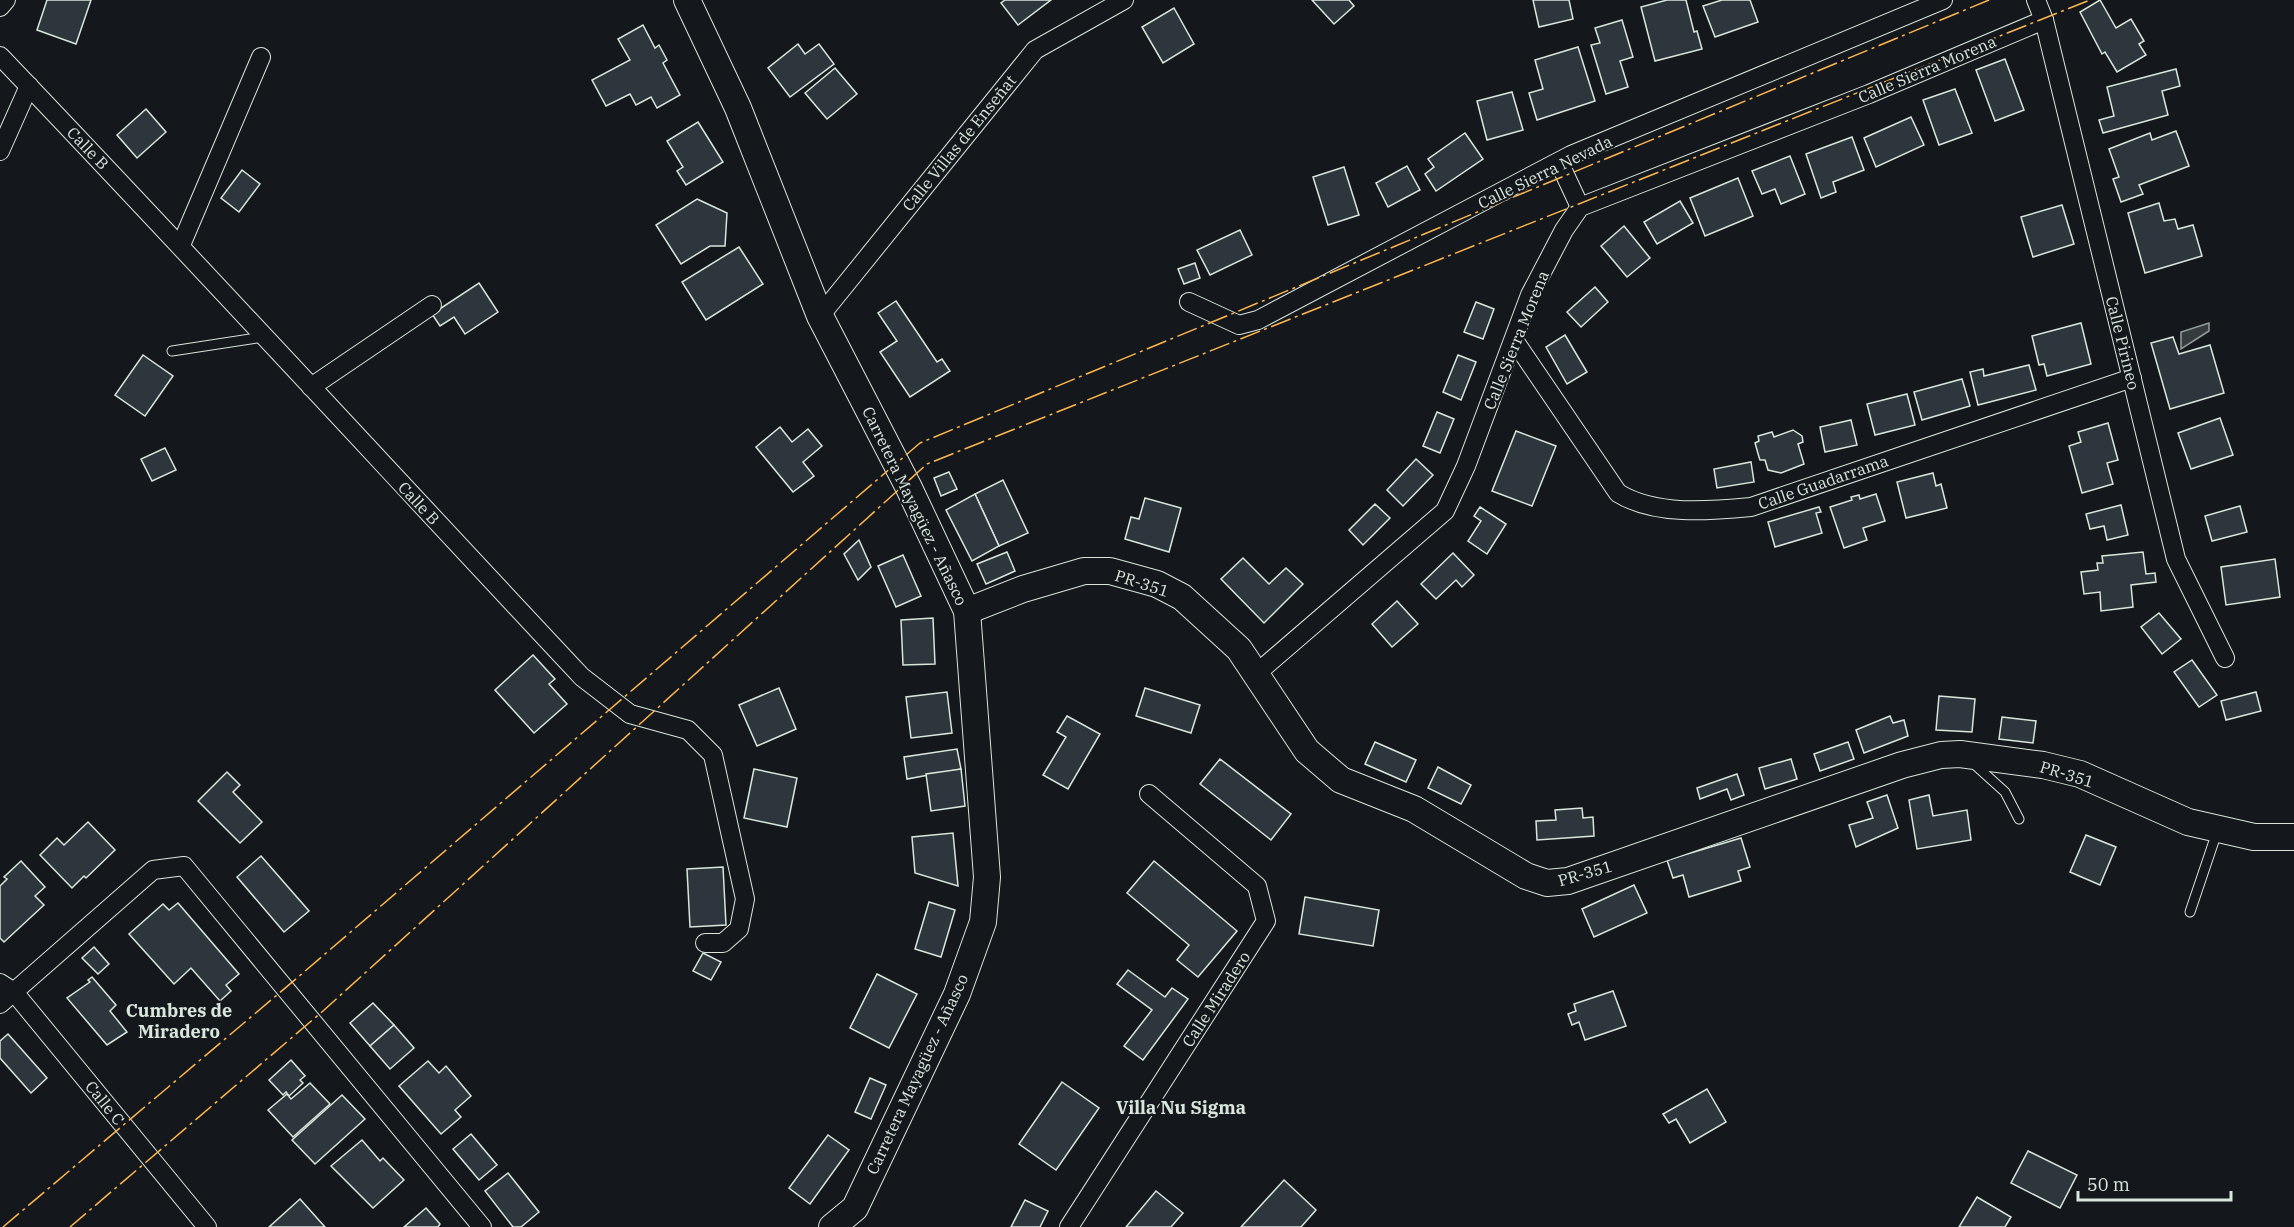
<svg xmlns="http://www.w3.org/2000/svg" width="2294" height="1227" font-family="'IBM Plex Serif',serif">
<rect width="100%" height="100%" fill="#14181c"/>
<polygon fill="#363b3e" stroke="#939e99" stroke-width="1.5" points="2209,323 2209,331 2181,349 2181,332"/>
<g fill="#2c363c" stroke="#d8e6dc" stroke-width="1.5">
<polygon points="47,0 91,0 76,44 37,30"/>
<polygon points="1005,0 1051,0 1018,25 1001,3"/>
<polygon points="1312,0 1349,0 1354,6 1334,24"/>
<polygon points="1533,0 1569,0 1573,19 1539,27"/>
<polygon points="1667,0 1686,0 1694,32 1697,31 1702,49 1655,61 1641,7"/>
<polygon points="1722,0 1750,0 1758,22 1715,37 1703,6"/>
<polygon points="2100,0 2116,28 2131,19 2144,41 2139,44 2146,55 2117,72 2105,52 2102,54 2080,12"/>
<polygon points="1174,8 1194,44 1163,63 1142,27"/>
<polygon points="1622,20 1633,57 1620,61 1628,87 1606,94 1591,45 1600,43 1595,28"/>
<polygon points="643,25 655,48 659,45 667,60 663,63 680,95 657,108 651,97 636,105 630,94 606,106 592,80 630,60 618,39"/>
<polygon points="798,44 805,54 819,44 834,64 790,97 768,68"/>
<polygon points="1578,47 1595,101 1537,120 1529,93 1543,89 1535,60"/>
<polygon points="2005,59 2024,110 1995,121 1976,70"/>
<polygon points="835,68 857,94 827,119 805,93"/>
<polygon points="2176,69 2180,86 2162,91 2168,115 2103,133 2099,120 2114,116 2107,87"/>
<polygon points="1955,89 1972,133 1939,145 1923,100"/>
<polygon points="1512,92 1523,130 1487,140 1477,101"/>
<polygon points="146,109 166,132 137,158 117,135"/>
<polygon points="1911,117 1924,145 1876,167 1864,138"/>
<polygon points="698,122 723,162 686,185 677,171 683,167 667,141"/>
<polygon points="2176,131 2189,166 2139,185 2143,194 2121,202 2113,179 2119,177 2109,149 2150,133 2152,140"/>
<polygon points="1465,133 1483,159 1436,191 1425,174 1434,167 1428,159"/>
<polygon points="1852,137 1864,170 1833,182 1836,192 1821,198 1806,154"/>
<polygon points="1790,156 1805,194 1781,204 1775,189 1762,194 1752,171"/>
<polygon points="1407,166 1420,190 1388,207 1376,183"/>
<polygon points="1344,167 1359,215 1328,225 1313,177"/>
<polygon points="242,170 260,184 239,212 221,198"/>
<polygon points="1738,178 1753,216 1705,236 1690,198"/>
<polygon points="697,199 727,213 725,246 710,246 681,264 656,225"/>
<polygon points="1680,201 1693,223 1657,244 1644,222"/>
<polygon points="2159,203 2164,221 2175,219 2178,229 2193,225 2202,256 2145,273 2128,213"/>
<polygon points="2062,205 2074,244 2033,257 2021,217"/>
<polygon points="1624,226 1650,258 1627,277 1601,246"/>
<polygon points="1240,230 1252,255 1210,275 1197,250"/>
<polygon points="739,247 763,284 706,320 682,282"/>
<polygon points="1195,263 1200,278 1184,284 1178,269"/>
<polygon points="479,283 498,312 465,334 454,317 440,326 432,314"/>
<polygon points="1595,287 1608,302 1581,327 1567,312"/>
<polygon points="896,301 937,362 942,359 950,371 910,397 880,352 897,341 878,313"/>
<polygon points="1476,302 1494,309 1483,339 1464,332"/>
<polygon points="2081,323 2091,364 2047,376 2044,364 2039,365 2032,336"/>
<polygon points="1565,335 1587,372 1567,384 1546,347"/>
<polygon points="2173,337 2179,354 2210,345 2224,393 2170,409 2151,343"/>
<polygon points="143,355 173,376 145,416 115,395"/>
<polygon points="1458,355 1476,362 1461,400 1443,392"/>
<polygon points="2029,365 2036,390 1978,405 1970,372 1983,369 1984,376"/>
<polygon points="1962,379 1970,406 1922,420 1914,392"/>
<polygon points="1907,394 1915,425 1875,435 1867,404"/>
<polygon points="1437,412 1454,419 1440,453 1423,446"/>
<polygon points="2220,418 2233,455 2191,469 2178,433"/>
<polygon points="1851,420 1857,445 1825,452 1820,427"/>
<polygon points="2108,423 2118,460 2107,463 2113,484 2082,493 2069,446 2081,442 2078,432"/>
<polygon points="780,427 792,442 808,429 822,446 803,462 814,476 793,492 756,447"/>
<polygon points="1793,430 1802,436 1803,442 1798,444 1804,464 1781,473 1768,470 1765,460 1760,460 1759,457 1755,443 1759,441 1758,436 1772,432 1774,437"/>
<polygon points="1516,431 1556,446 1532,506 1492,491"/>
<polygon points="165,448 176,470 152,481 141,459"/>
<polygon points="1416,459 1433,475 1403,506 1387,490"/>
<polygon points="1751,462 1754,482 1717,488 1714,469"/>
<polygon points="949,472 957,489 941,496 934,478"/>
<polygon points="1933,473 1936,486 1941,484 1947,508 1906,518 1897,482"/>
<polygon points="1003,480 1028,533 999,546 975,494"/>
<polygon points="975,494 999,546 972,561 946,510"/>
<polygon points="1876,494 1885,521 1863,528 1867,540 1844,548 1830,507 1852,500 1851,497 1859,495 1860,499"/>
<polygon points="1145,498 1181,508 1169,552 1125,539 1131,517 1139,519"/>
<polygon points="1375,504 1390,518 1363,545 1349,530"/>
<polygon points="2121,505 2128,535 2107,540 2104,526 2090,529 2086,514"/>
<polygon points="2240,506 2247,532 2212,541 2205,516"/>
<polygon points="1480,507 1506,524 1487,554 1468,541 1481,521 1474,516"/>
<polygon points="1819,507 1821,512 1816,513 1822,533 1775,547 1768,522"/>
<polygon points="859,540 871,567 858,580 844,554"/>
<polygon points="1007,552 1015,571 986,584 977,564"/>
<polygon points="2143,552 2146,574 2155,573 2156,582 2131,585 2133,607 2101,611 2100,592 2084,594 2081,572 2098,570 2097,563 2103,563 2102,556"/>
<polygon points="1453,553 1474,575 1462,587 1456,580 1436,599 1421,584"/>
<polygon points="903,555 921,596 896,607 878,566"/>
<polygon points="1243,558 1269,584 1286,568 1303,584 1264,623 1221,579"/>
<polygon points="2275,559 2280,597 2226,605 2221,567"/>
<polygon points="1397,601 1418,624 1392,647 1372,624"/>
<polygon points="2159,613 2181,639 2162,654 2141,627"/>
<polygon points="933,618 935,664 903,665 901,620"/>
<polygon points="533,655 555,679 549,684 567,704 534,733 495,690"/>
<polygon points="2192,660 2217,695 2199,707 2174,672"/>
<polygon points="779,688 796,729 757,746 739,705"/>
<polygon points="1145,688 1200,705 1191,733 1136,716"/>
<polygon points="947,692 952,733 911,738 906,697"/>
<polygon points="2256,692 2261,711 2226,720 2221,701"/>
<polygon points="1939,696 1975,699 1972,732 1936,730"/>
<polygon points="1067,716 1100,734 1068,789 1043,775 1066,737 1057,732"/>
<polygon points="1890,716 1893,723 1904,720 1908,736 1864,753 1856,730"/>
<polygon points="2002,717 2036,721 2033,743 1999,739"/>
<polygon points="1375,742 1416,760 1406,782 1365,764"/>
<polygon points="1848,742 1854,759 1820,771 1814,754"/>
<polygon points="957,749 961,769 907,779 904,757"/>
<polygon points="1220,759 1291,814 1271,840 1200,784"/>
<polygon points="1791,759 1797,779 1765,789 1759,768"/>
<polygon points="1438,767 1471,785 1461,804 1428,788"/>
<polygon points="754,769 797,778 787,827 744,818"/>
<polygon points="961,769 965,806 931,811 926,774"/>
<polygon points="227,772 240,785 233,792 262,822 240,843 198,801"/>
<polygon points="1737,774 1744,795 1731,800 1727,789 1700,799 1697,788"/>
<polygon points="1887,795 1898,828 1856,847 1849,825 1873,818 1867,802"/>
<polygon points="1929,795 1933,816 1967,810 1971,840 1917,849 1909,800"/>
<polygon points="1582,808 1583,818 1593,817 1594,836 1537,840 1536,821 1556,820 1555,810"/>
<polygon points="88,822 115,850 86,878 84,876 72,888 40,855 57,838 64,845"/>
<polygon points="953,833 958,886 915,873 912,837"/>
<polygon points="2086,835 2116,847 2100,885 2070,872"/>
<polygon points="1741,838 1750,867 1738,871 1741,881 1689,897 1683,875 1673,878 1667,860"/>
<polygon points="261,856 309,911 284,932 237,877"/>
<polygon points="21,861 45,887 35,896 44,905 4,942 0,938 0,886 7,879 4,877"/>
<polygon points="1154,861 1237,931 1198,977 1177,960 1189,945 1127,893"/>
<polygon points="723,867 726,925 690,927 687,869"/>
<polygon points="1634,885 1647,913 1594,937 1582,909"/>
<polygon points="1305,897 1379,910 1373,946 1299,934"/>
<polygon points="929,902 955,910 941,957 915,949"/>
<polygon points="178,903 239,974 226,985 231,991 220,1001 191,968 174,984 129,934 163,904 169,910"/>
<polygon points="94,947 109,964 98,974 82,958"/>
<polygon points="703,953 721,962 711,980 693,971"/>
<polygon points="1128,970 1165,997 1172,988 1188,999 1143,1060 1124,1046 1152,1010 1117,984"/>
<polygon points="877,974 917,994 889,1048 850,1028"/>
<polygon points="92,977 116,1005 110,1011 127,1032 107,1045 67,998 90,982 88,980"/>
<polygon points="1613,991 1626,1026 1585,1040 1579,1022 1572,1025 1568,1014 1576,1011 1574,1004"/>
<polygon points="373,1003 394,1025 370,1046 350,1023"/>
<polygon points="394,1025 414,1048 390,1069 370,1046"/>
<polygon points="8,1034 47,1078 31,1093 0,1058 0,1041"/>
<polygon points="291,1060 305,1076 300,1080 303,1083 289,1096 286,1092 283,1095 269,1080"/>
<polygon points="428,1061 439,1073 446,1066 471,1096 455,1110 461,1117 441,1134 399,1086"/>
<polygon points="870,1078 886,1085 871,1119 855,1112"/>
<polygon points="1062,1082 1099,1108 1056,1170 1019,1144"/>
<polygon points="310,1083 330,1104 293,1137 268,1110 287,1094 291,1099"/>
<polygon points="1707,1089 1726,1122 1690,1143 1676,1119 1669,1123 1663,1114"/>
<polygon points="342,1095 365,1119 315,1164 292,1140"/>
<polygon points="471,1134 497,1165 479,1180 453,1149"/>
<polygon points="828,1135 849,1150 810,1204 789,1188"/>
<polygon points="362,1140 380,1161 383,1158 404,1180 373,1208 331,1166"/>
<polygon points="2028,1151 2077,1175 2060,1208 2011,1183"/>
<polygon points="508,1173 539,1212 521,1227 513,1227 485,1191"/>
<polygon points="1284,1180 1316,1210 1301,1227 1241,1227"/>
<polygon points="1156,1191 1183,1213 1171,1227 1126,1227"/>
<polygon points="1977,1197 2011,1217 2005,1227 1959,1227"/>
<polygon points="300,1199 325,1227 269,1227"/>
<polygon points="1025,1200 1048,1211 1040,1227 1011,1227"/>
<polygon points="426,1208 440,1224 438,1227 404,1227"/>
</g>
<g fill="none" stroke-linecap="round" stroke-linejoin="round">
<g stroke="#d8e6dc" stroke-width="11">
<g id="lane">
<polyline points="172,351 263,337"/>
<polyline points="1974,764 2005,792 2019,819"/>
<polyline points="2190,912 2217,832"/>
</g>
</g>
<g stroke="#d8e6dc" stroke-width="20">
<g id="street">
<polyline points="2036,0 2044,20 2176,559 2225,658"/>
<polyline points="0,7 6,0"/>
<path d="M 0,56 C 196,261 388,470 582,677 L 630,714 L 688,730 L 713,755 L 745,899 L 739,929 L 723,943 L 705,943"/>
<polyline points="0,151 29,86"/>
<polyline points="1559,162 1580,207"/>
<polyline points="181,245 261,57"/>
<polyline points="1189,302 1239,325 1258,320 1571,155 1943,0"/>
<polyline points="820,316 1035,50 1124,0"/>
<path d="M 1514,340 L 1618,493 C 1655,516 1709,511 1751,507 L 2132,378"/>
<polyline points="311,387 432,305"/>
<polyline points="1257,673 1445,511 1466,466 1530,295 1564,230 1580,207 1869,94 2044,20"/>
<polyline points="0,983 14,992 207,1227"/>
<polyline points="0,1004 153,870 184,866 482,1227"/>
<polyline points="1069,1227 1266,921 1257,886 1149,794"/>
</g>
</g>
<g stroke="#d8e6dc" stroke-width="28">
<g id="secondary">
<polyline points="687,0 738,108 820,316 909,488 967,611 987,877 983,922 957,994 855,1208 832,1227"/>
<polyline points="967,611 1023,589 1084,571 1110,571 1157,584 1182,597 1239,649 1307,751 1341,780 1414,809 1526,876 1547,883 1568,881 1902,765 1941,755 1960,754 2043,765 2080,774 2188,822 2254,837 2294,837"/>
</g>
</g>
<use href="#lane" stroke="#14181c" stroke-width="9"/>
<use href="#street" stroke="#14181c" stroke-width="18"/>
<use href="#secondary" stroke="#14181c" stroke-width="26"/>
<g stroke="#ffb74d" stroke-width="1.5" stroke-dasharray="21 4.5 3 4.5" stroke-linecap="butt">
<polyline points="3,1227 297,978 920,443 1989,0"/>
<polyline points="70,1227 323,1011 927,464 2090,0"/>
</g>
</g>
<g text-anchor="middle" stroke-width="4.5" stroke-linejoin="round" paint-order="stroke">
<g font-size="16" fill="#d8e6dc" stroke="#14181c">
<text transform="translate(1927 69) rotate(-23)" y="6">Calle Sierra Morena</text>
<text transform="translate(959 143) rotate(-51)" y="6">Calle Villas de Enseñat</text>
<text transform="translate(88 148) rotate(46)" y="6">Calle B</text>
<text transform="translate(1545 172) rotate(-26)" y="6">Calle Sierra Nevada</text>
<text transform="translate(1516 340) rotate(-68)" y="6">Calle Sierra Morena</text>
<text transform="translate(2123 343) rotate(76)" y="6">Calle Pirineo</text>
<text transform="translate(1823 482) rotate(-19)" y="6">Calle Guadarrama</text>
<text transform="translate(419 503) rotate(47)" y="6">Calle B</text>
<text transform="translate(915 506) rotate(64)" y="6">Carretera Mayagüez - Añasco</text>
<text transform="translate(1142 583) rotate(18)" y="6">PR-351</text>
<text transform="translate(2067 774) rotate(17)" y="6">PR-351</text>
<text transform="translate(1585 873) rotate(-16)" y="6">PR-351</text>
<text transform="translate(1216 999) rotate(-57)" y="6">Calle Miradero</text>
<text transform="translate(917 1074) rotate(-65)" y="6">Carretera Mayagüez - Añasco</text>
<text transform="translate(105 1103) rotate(51)" y="6">Calle C</text>
</g>
<g font-size="18" font-weight="bold" fill="#d8e6dc" stroke="#14181c">
<text x="179" y="1017">Cumbres de<tspan x="179" dy="21">Miradero</tspan></text>
<text x="1181" y="1114">Villa Nu Sigma</text>
</g>
</g>
<path d="M2078 1191v9h153v-9" fill="none" stroke="#d8e6dc" stroke-width="3"/>
<text x="2087" y="1191" font-size="18" fill="#d8e6dc" stroke="#14181c" stroke-width="4.5" paint-order="stroke">50 m</text>
</svg>
